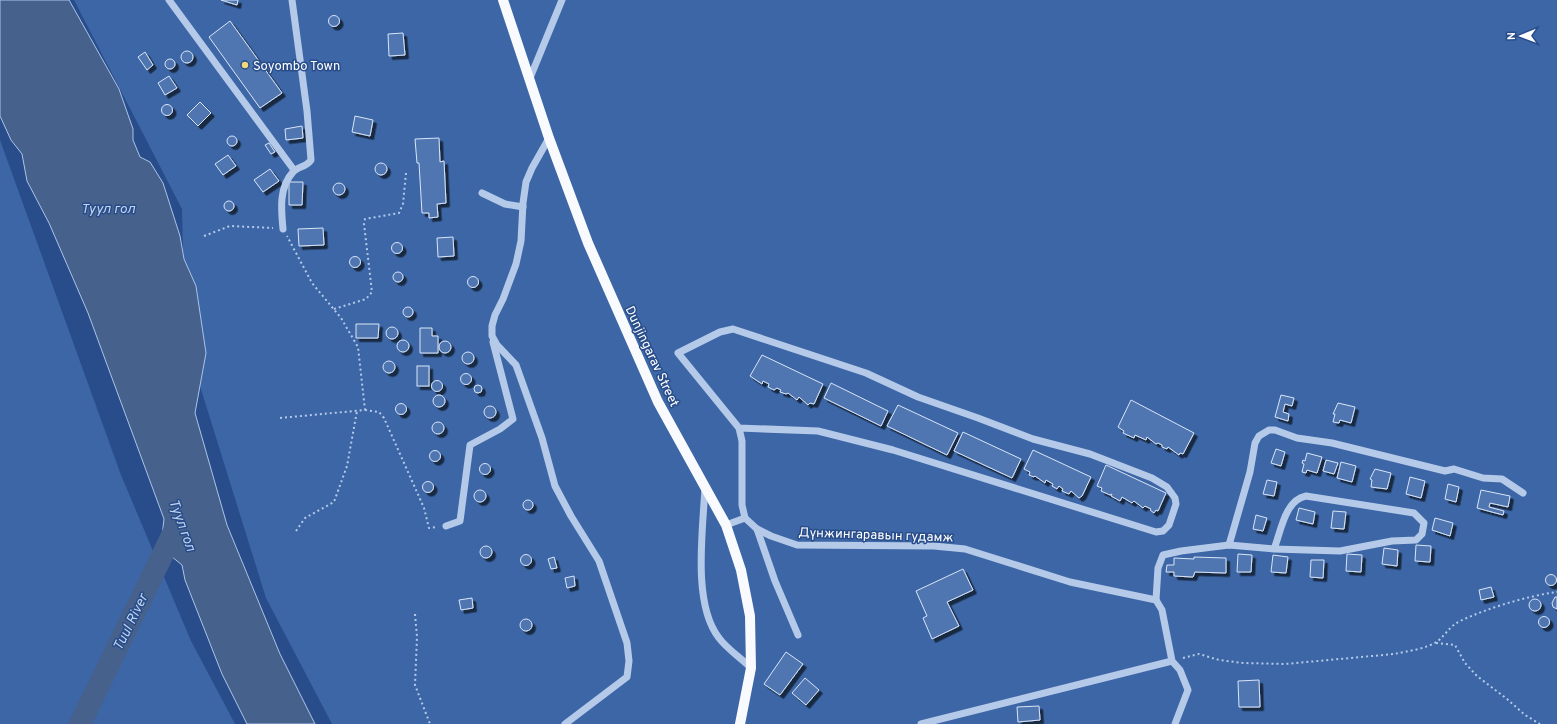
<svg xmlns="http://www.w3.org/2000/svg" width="1557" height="724" font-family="Overpass,sans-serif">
<defs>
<filter id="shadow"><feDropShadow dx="3.5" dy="3.5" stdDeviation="0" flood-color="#0009"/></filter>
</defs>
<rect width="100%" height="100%" fill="#284d8a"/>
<g fill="#3c66a6">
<polygon points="74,0 1557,0 1557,724 332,724 266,598 185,338 182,209"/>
<polygon points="0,140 121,475 191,641 235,724 0,724"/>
</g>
<polygon fill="#47618d" stroke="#aac4ea" points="0,0 69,0 119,89 133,129 133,140 140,157 150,162 163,183 180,236 184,259 196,286 206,353 195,413 227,525 280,654 315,724 247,724 222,674 185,580 182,565 171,556 162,536 164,519 88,313 49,223 27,181 22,154 11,140 0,116"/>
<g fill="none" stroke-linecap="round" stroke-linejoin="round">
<polyline stroke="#47618d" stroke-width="22" points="80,724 180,519"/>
</g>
<g fill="#5076b1" stroke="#d9e5f7" filter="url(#shadow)">
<polygon points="221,0 238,0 237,5"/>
<circle cx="334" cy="21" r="5.5"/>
<polygon points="230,21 282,93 260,108 209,37"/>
<polygon points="403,33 405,55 389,56 388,34"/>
<circle cx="187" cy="57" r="6"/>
<polygon points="145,52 153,65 147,70 138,57"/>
<circle cx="170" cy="64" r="5"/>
<polygon points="169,76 177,88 165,95 158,83"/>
<polygon points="200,102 211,113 198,126 187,115"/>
<circle cx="167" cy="110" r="5.5"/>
<polygon points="355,116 373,120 370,136 352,132"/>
<polygon points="302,126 303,138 286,140 285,129"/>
<circle cx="232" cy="141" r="5"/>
<polygon points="439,138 440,162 444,161 446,203 437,204 438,217 429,218 429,213 422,213 419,163 417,163 415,139"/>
<polygon points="269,143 275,152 271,154 265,145"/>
<polygon points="228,155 236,166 223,175 215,164"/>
<circle cx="381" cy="169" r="6"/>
<polygon points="270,169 279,181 263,192 254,180"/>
<polygon points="289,182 303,182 302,205 289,205"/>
<circle cx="339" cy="189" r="6"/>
<circle cx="229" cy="206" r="5"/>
<polygon points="323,228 324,245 299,246 298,229"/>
<polygon points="453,237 454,256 438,257 437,238"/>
<circle cx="397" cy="248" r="5.5"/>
<circle cx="355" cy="262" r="5.5"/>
<circle cx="398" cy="277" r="5"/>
<circle cx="473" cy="282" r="5.5"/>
<circle cx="408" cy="312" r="5"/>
<polygon points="356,324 379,324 378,338 356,338"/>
<circle cx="392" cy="333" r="6"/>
<polygon points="420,328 432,328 432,336 438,336 438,353 420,353"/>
<circle cx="403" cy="346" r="6"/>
<circle cx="445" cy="347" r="6"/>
<circle cx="468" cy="358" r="6"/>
<polygon points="762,355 823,384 814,404 810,403 808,405 799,397 797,400 788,393 786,394 780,392 781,390 777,388 774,390 768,387 769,384 763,381 762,384 750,376"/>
<circle cx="389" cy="367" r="6"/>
<rect x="417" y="366" width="12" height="20"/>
<circle cx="466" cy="379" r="5.5"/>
<circle cx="437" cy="386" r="5.5"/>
<polygon points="831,383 888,411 881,426 824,398"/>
<circle cx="478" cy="389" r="4"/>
<polygon points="1281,395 1294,398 1292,406 1285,404 1283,412 1289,414 1288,421 1275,417"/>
<circle cx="439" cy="401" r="6"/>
<polygon points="1131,400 1194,433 1183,454 1180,453 1179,455 1168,447 1167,449 1162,447 1162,445 1158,443 1156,444 1147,437 1146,440 1135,435 1134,438 1123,433 1124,431 1118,427"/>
<polygon points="1338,403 1355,407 1351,423 1340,420 1339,423 1333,422 1335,414 1333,414"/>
<circle cx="401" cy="409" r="5.5"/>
<polygon points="898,405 958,433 947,455 887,426"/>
<circle cx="490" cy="412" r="6"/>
<circle cx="438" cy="428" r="6"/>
<polygon points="963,432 1021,459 1012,478 954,451"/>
<polygon points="1276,449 1285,452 1281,466 1271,463"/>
<polygon points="1033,450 1091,477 1082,496 1079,498 1071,491 1069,494 1062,491 1063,489 1059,486 1057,489 1052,486 1053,484 1046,480 1045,483 1035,476 1034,477 1029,475 1030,472 1024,469"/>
<circle cx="435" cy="456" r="5.5"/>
<polygon points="1307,453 1322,457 1317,473 1307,470 1306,473 1302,472 1304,464 1302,463 1303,460 1305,461"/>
<polygon points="1326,460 1338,463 1334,474 1323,471"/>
<polygon points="1341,462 1356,466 1352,482 1337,478"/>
<circle cx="485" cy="469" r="5.5"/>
<polygon points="1106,465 1166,493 1158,511 1156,510 1154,513 1150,510 1151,509 1145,506 1143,508 1134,501 1132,503 1122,497 1120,501 1111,496 1112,494 1110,495 1101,491 1102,488 1097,486"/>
<polygon points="1375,469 1391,473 1387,489 1371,487 1372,480 1370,479"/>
<polygon points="1410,477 1425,481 1421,498 1406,494"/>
<polygon points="1267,480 1277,482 1274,496 1263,494"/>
<circle cx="428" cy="487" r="5.5"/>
<polygon points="1448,484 1459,487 1456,502 1445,499"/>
<circle cx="480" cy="496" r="6"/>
<polygon points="1481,490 1510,496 1508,507 1490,503 1489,507 1504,511 1503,515 1477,508"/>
<circle cx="528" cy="505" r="5"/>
<polygon points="1299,508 1315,512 1313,524 1296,520"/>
<polygon points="1333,511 1346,512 1344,529 1331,528"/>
<polygon points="1256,515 1267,518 1263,531 1253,529"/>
<polygon points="1435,518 1453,523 1450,536 1432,530"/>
<polygon points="1416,545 1431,546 1430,562 1415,561"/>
<circle cx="486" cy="552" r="6"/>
<polygon points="1384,548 1398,550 1397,566 1382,564"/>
<polygon points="1238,554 1252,555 1251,572 1237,572"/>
<polygon points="1347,554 1362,555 1361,572 1346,571"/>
<circle cx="526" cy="560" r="5.5"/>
<polygon points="1273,555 1288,557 1286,573 1271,572"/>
<polygon points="554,557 557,568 551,569 548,559"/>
<polygon points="1194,557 1226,558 1226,573 1195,572 1193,577 1174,576 1174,572 1166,572 1167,565 1174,565 1174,558 1194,559"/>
<polygon points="1311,560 1324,560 1323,578 1310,577"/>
<polygon points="963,569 973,590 947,602 959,626 932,639 923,618 927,616 916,591"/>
<circle cx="1551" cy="580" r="5.5"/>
<polygon points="574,576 575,586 567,588 565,578"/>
<polygon points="1491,587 1494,597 1481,600 1479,590"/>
<polygon points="1555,597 1557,597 1557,609 1553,607 1552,603"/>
<polygon points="472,598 473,608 461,610 459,600"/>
<circle cx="1535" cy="605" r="6"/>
<circle cx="1544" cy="622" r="5.5"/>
<circle cx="526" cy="625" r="6"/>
<polygon points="786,652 803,664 780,695 764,684"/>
<polygon points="805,678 819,690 806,705 792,693"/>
<polygon points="1259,680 1260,707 1239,707 1238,681"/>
<polygon points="1039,706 1040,720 1018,722 1017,707"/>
</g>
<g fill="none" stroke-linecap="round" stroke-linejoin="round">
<g stroke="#b5cae9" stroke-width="2" stroke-dasharray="2 3" stroke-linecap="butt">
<polyline points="204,236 230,226 273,228"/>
<polyline points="334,309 366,299 372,292 364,224 365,219 399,213 403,204 406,173"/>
<polyline points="365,410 379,412 384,418 424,508 429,528 437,527"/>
<polyline points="280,418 365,410 358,347 341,318 312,283 287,236"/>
<polyline points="296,531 305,518 334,502 347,466 357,411"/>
<polyline points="415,614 417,637 415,685 430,724"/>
<polyline points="1436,643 1455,645 1465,663 1477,676 1507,699 1525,715 1540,724"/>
<path d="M 1183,658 L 1199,654 L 1219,660 L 1243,663 L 1285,664 L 1394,654 C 1408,651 1426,649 1438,641 C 1446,634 1450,626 1460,621 C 1488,608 1527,596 1557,592"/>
</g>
<g stroke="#b5cae9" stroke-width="7">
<polyline points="169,0 294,170"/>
<polyline points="530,78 562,0"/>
<polyline points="549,138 532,168 526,182 523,203 521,241 516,264 503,299 495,315 492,326 492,336 497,345 516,365 542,438 555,486 571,516 599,561 627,643 629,661 627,677 565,724"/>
<polyline points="482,193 505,204 523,207"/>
<path d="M 283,229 C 281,209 279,187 293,172 C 298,166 307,167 311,160 L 307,111 L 292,0"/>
<polyline points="739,428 818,431 893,450 1156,532 1163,531 1169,525 1176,504 1175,498 1167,487 1152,478 1090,454 1033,439 978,418 918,397 866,373 733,329 720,332 678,353 739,428 742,441 742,505 745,518 757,529 771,536 797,545 934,546 965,549 1070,582 1156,600 1162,610 1172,661 1180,670 1188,690 1175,724"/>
<path d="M 705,487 C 703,529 692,604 719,638 C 727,649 741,658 751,668"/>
<polyline points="726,525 745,518"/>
<polyline points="446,526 460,521 470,445 500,429 513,419 493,342"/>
<polyline points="757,529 775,581 798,635"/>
<polyline points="1229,545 1250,472 1255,443 1259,436 1269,430 1275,430 1297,438 1332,443 1445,471 1454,469 1483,478 1502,479 1523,493"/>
<path d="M 1156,600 L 1158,568 L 1163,555 L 1181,551 L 1229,545 L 1274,549 L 1340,551 L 1392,541 L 1416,540 L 1422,534 L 1424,523 L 1414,513 L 1306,496 C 1285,500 1281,531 1274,549"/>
<polyline points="921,724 1172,661"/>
</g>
<polyline stroke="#f8fafe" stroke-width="10" points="503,0 549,138 588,243 658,402 726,525 741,570 750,616 751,668 740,724"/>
</g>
<circle fill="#f1d67b" stroke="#284d8a" stroke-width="1.5" cx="245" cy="65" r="4"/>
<g text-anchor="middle" stroke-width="3" stroke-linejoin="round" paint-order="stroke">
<g font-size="13" fill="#fff" stroke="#284d8a" text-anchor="start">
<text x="253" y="70">Soyombo Town</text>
</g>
<g font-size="13" fill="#fff" stroke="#284d8a">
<text transform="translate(653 356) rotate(65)" y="5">Dunjingarav Street</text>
<text transform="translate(876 534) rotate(2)" y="5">Дүнжингаравын гудамж</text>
</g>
<g font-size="14" font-style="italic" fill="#c1d4f0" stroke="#284d8a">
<text x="108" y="213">Туул гол</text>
<text transform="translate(183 525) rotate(70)" y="5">Туул гол</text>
<text transform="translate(130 622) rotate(-64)" y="5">Tuul River</text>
</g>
</g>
<g transform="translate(1521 36) rotate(269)" stroke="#284d8a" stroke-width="3" paint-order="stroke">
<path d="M0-3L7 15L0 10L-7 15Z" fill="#ffffff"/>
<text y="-6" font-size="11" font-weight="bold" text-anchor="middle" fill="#ffffff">N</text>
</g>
</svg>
